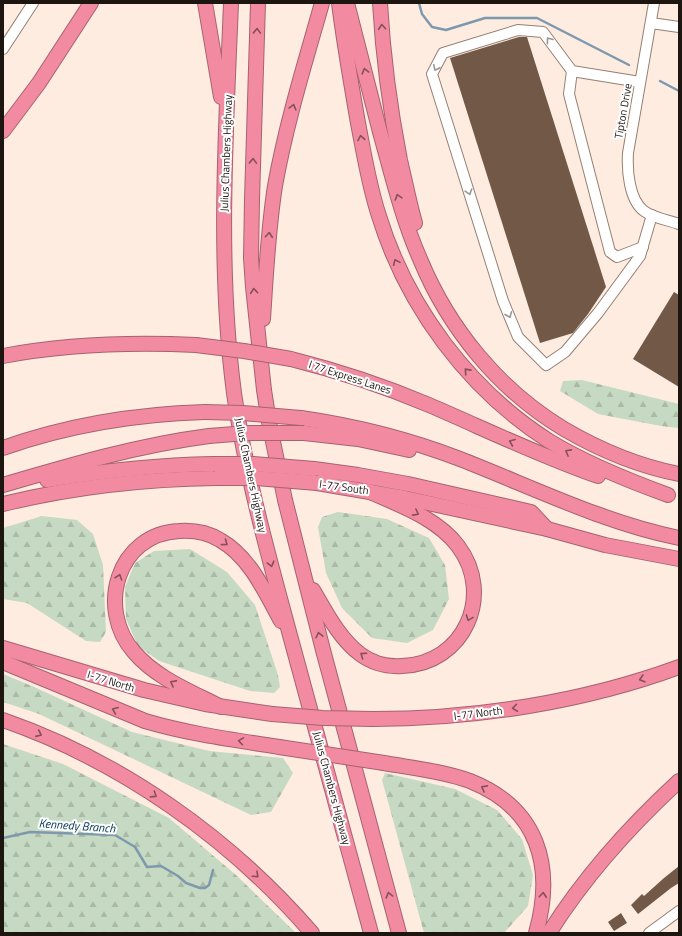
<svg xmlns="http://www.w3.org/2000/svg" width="682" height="936" font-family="'Titillium Web',sans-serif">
<defs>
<pattern id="forest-firs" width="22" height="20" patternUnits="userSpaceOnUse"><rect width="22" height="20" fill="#c6dac3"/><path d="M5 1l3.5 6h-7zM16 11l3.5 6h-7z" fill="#aabaa6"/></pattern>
</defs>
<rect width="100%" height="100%" fill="#feece1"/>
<g fill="url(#forest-firs)">
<polygon points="582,380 679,404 679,428 661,426 598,414 560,391 563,381"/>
<polygon points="338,512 387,519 429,538 445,565 449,599 433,630 407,643 372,638 342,608 326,573 318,527 322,517"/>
<polygon points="42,516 77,520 93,534 103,565 106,632 100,642 86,641 27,603 3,599 3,528"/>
<polygon points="190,549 227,572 255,605 278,675 280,687 274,693 250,691 159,661 138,646 126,619 125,587 135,563 154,551"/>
<polygon points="3,674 32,686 132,732 209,751 283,758 293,773 271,812 251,815 39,714 3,702"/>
<polygon points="3,744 63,764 169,818 236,875 296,933 3,933"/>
<polygon points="385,773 455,789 497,810 522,839 533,875 528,906 504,933 424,933 382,780"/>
</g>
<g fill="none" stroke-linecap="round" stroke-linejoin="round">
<g stroke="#7e99ad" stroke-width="2.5">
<polyline points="419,3 422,14 432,27 446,30 485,18 537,18 629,65"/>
<polyline points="660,81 679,91"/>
<polyline points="3,838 30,832 115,835 135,847 147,867 161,866 178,876 186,883 200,888 205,888 209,885 213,870"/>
</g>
</g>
<g fill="#725847">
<polygon points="519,37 527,37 606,287 588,314 573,333 540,343 450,58"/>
<polygon points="674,292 679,295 679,387 633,359"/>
<polygon points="679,866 679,883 671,888 638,914 631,905 642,894 644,896 664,878"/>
<polygon points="621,913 627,923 614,931 608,922"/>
</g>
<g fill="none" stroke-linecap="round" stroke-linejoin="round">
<g stroke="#948073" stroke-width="12">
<g id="minor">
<path d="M 654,3 L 628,153 C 627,170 629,200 644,211 C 653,218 668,220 679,224"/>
<polyline points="651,23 679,27"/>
<polyline points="3,49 33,3"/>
<polyline points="572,71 569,94 610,252 617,257 643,247"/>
<polyline points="640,82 572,71 543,32 518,30 443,53 432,74 503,301 518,337 546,365 565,352 598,313 640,256 652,215"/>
<polyline points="649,933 679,911"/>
</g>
</g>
<g stroke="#a7626f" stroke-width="16">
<g id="highway">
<polyline points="205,3 221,97"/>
<path d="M 231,3 C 226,133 217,263 234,393 C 246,476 269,558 291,639 C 318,737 344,835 371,933"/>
<polyline points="258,3 252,199 251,258 253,287 264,390 269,422 285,500 323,650 399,933"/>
<path d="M 339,3 C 344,43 351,83 358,123 C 364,154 369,186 379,216 C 407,307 469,390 549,441 C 587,464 627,480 668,495"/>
<path d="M 347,3 C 358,46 369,89 380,132 C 392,175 402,218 420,259 C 449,329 499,390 564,429 C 600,450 638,466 679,474"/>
<path d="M 380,3 C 383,56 390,109 400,160 C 405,181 409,202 415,223"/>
<polyline points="3,131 39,83 91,3"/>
<path d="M 263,319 C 266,275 268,230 275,186 C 286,124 305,63 322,3"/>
<path d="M 3,356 C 67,344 131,342 196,345"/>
<path d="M 291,359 C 339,371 384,386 429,405 C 485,429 540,456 598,476"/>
<path d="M 301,418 C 356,426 408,439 460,459 C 532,487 602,522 679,538"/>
<polyline points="304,433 358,439 409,450"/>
<path d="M 3,448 C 68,425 136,414 205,412"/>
<polyline points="314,469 358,475 408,484 531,512 547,529"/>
<path d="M 47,480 C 102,471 157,465 213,464"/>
<polyline points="317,483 405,498 547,529 605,545 679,559"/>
<path d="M 3,485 C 71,465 139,445 209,436"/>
<path d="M 3,504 C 73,487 144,479 216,478"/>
<path d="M 313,590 C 326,612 339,638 360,654 C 372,663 387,667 402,666 C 464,664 495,595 458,546 C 437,518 399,505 368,491"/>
<polyline points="3,648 144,690 205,704 272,714"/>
<path d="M 3,662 L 145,721 C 189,734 234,740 279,747"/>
<path d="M 221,707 C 190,691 156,678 134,652 C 96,609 117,534 179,531 C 193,530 207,532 220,540 C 250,557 265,592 281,621"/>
<path d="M 373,719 C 475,719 584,702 679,667"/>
<path d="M 3,720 C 121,761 230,838 312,933"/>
<path d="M 384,763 C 412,768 442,771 470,781 C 538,808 555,866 536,933"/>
<path d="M 549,933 C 585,876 630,826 679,781"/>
</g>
</g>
<use href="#minor" stroke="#fff" stroke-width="10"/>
<use href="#highway" stroke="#f28ba2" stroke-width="14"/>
<g stroke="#a7626f" stroke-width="16" stroke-linecap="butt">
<g id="highway-bridge">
<polyline points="196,345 244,351 291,359"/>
<polyline points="205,412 243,413 301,418"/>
<polyline points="209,436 247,433 304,433"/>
<polyline points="213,464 253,464 314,469"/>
<polyline points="216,478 256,478 317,483"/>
<polyline points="272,714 323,718 373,719"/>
<polyline points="279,747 384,763"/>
</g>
</g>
<use href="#highway-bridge" stroke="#f28ba2" stroke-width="14"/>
</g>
<defs><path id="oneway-chevron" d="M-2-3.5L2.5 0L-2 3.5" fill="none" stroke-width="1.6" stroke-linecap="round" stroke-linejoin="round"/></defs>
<g stroke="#875059">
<use href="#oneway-chevron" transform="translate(382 27) rotate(-94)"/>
<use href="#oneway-chevron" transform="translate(257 31) rotate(-88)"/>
<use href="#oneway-chevron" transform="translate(365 71) rotate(-105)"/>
<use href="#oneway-chevron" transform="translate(293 107) rotate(-75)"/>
<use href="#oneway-chevron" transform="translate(361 138) rotate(-100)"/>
<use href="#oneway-chevron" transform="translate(253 161) rotate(-88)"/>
<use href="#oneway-chevron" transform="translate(398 197) rotate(-107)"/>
<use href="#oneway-chevron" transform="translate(269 235) rotate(-85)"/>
<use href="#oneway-chevron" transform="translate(396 262) rotate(-114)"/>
<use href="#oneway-chevron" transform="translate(254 291) rotate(-95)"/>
<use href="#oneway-chevron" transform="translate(467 371) rotate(-132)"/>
<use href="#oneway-chevron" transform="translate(512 442) rotate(-157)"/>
<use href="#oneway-chevron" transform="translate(568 452) rotate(-151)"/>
<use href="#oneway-chevron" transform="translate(416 513) rotate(28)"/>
<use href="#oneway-chevron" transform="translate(225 543) rotate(36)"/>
<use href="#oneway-chevron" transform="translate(271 564) rotate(75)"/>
<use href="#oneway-chevron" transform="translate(119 577) rotate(-71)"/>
<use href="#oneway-chevron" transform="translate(469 618) rotate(110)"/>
<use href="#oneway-chevron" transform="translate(319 635) rotate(-103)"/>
<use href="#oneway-chevron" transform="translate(363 655) rotate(-146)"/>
<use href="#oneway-chevron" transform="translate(642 679) rotate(164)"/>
<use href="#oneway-chevron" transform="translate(173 683) rotate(-152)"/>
<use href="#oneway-chevron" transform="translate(515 708) rotate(172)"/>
<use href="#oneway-chevron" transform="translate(115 710) rotate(-157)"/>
<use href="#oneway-chevron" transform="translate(39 734) rotate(24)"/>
<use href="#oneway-chevron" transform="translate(241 741) rotate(-171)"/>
<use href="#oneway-chevron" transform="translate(484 788) rotate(-152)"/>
<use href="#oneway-chevron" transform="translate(154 795) rotate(33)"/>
<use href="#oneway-chevron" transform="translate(256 875) rotate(43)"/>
<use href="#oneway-chevron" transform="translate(389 895) rotate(-105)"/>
<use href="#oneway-chevron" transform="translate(543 895) rotate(-85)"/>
</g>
<g stroke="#999693">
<use href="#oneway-chevron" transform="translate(549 40) rotate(-127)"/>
<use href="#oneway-chevron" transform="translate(436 68) rotate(116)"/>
<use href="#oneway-chevron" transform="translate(469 192) rotate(73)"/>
<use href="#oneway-chevron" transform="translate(509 315) rotate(68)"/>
</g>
<g text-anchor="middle" stroke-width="4" stroke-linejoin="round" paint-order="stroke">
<g font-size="11" fill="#1c1510" stroke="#fff">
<text transform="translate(623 111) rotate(-80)" y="4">Tipton Drive</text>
<text transform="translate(226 153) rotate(-88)" y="4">Julius Chambers Highway</text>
<text transform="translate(350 377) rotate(18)" y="4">I 77 Express Lanes</text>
<text transform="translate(251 475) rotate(78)" y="4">Julius Chambers Highway</text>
<text transform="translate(344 487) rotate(8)" y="4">I-77 South</text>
<text transform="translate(111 681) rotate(17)" y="4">I-77 North</text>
<text transform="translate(478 713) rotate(-7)" y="4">I-77 North</text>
<text transform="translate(332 788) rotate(75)" y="4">Julius Chambers Highway</text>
</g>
<g font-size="12" font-style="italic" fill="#003350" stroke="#fff">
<text transform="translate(77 826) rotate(4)" y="4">Kennedy Branch</text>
</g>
</g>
<rect width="682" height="936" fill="none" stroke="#1c1510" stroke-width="8"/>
</svg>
